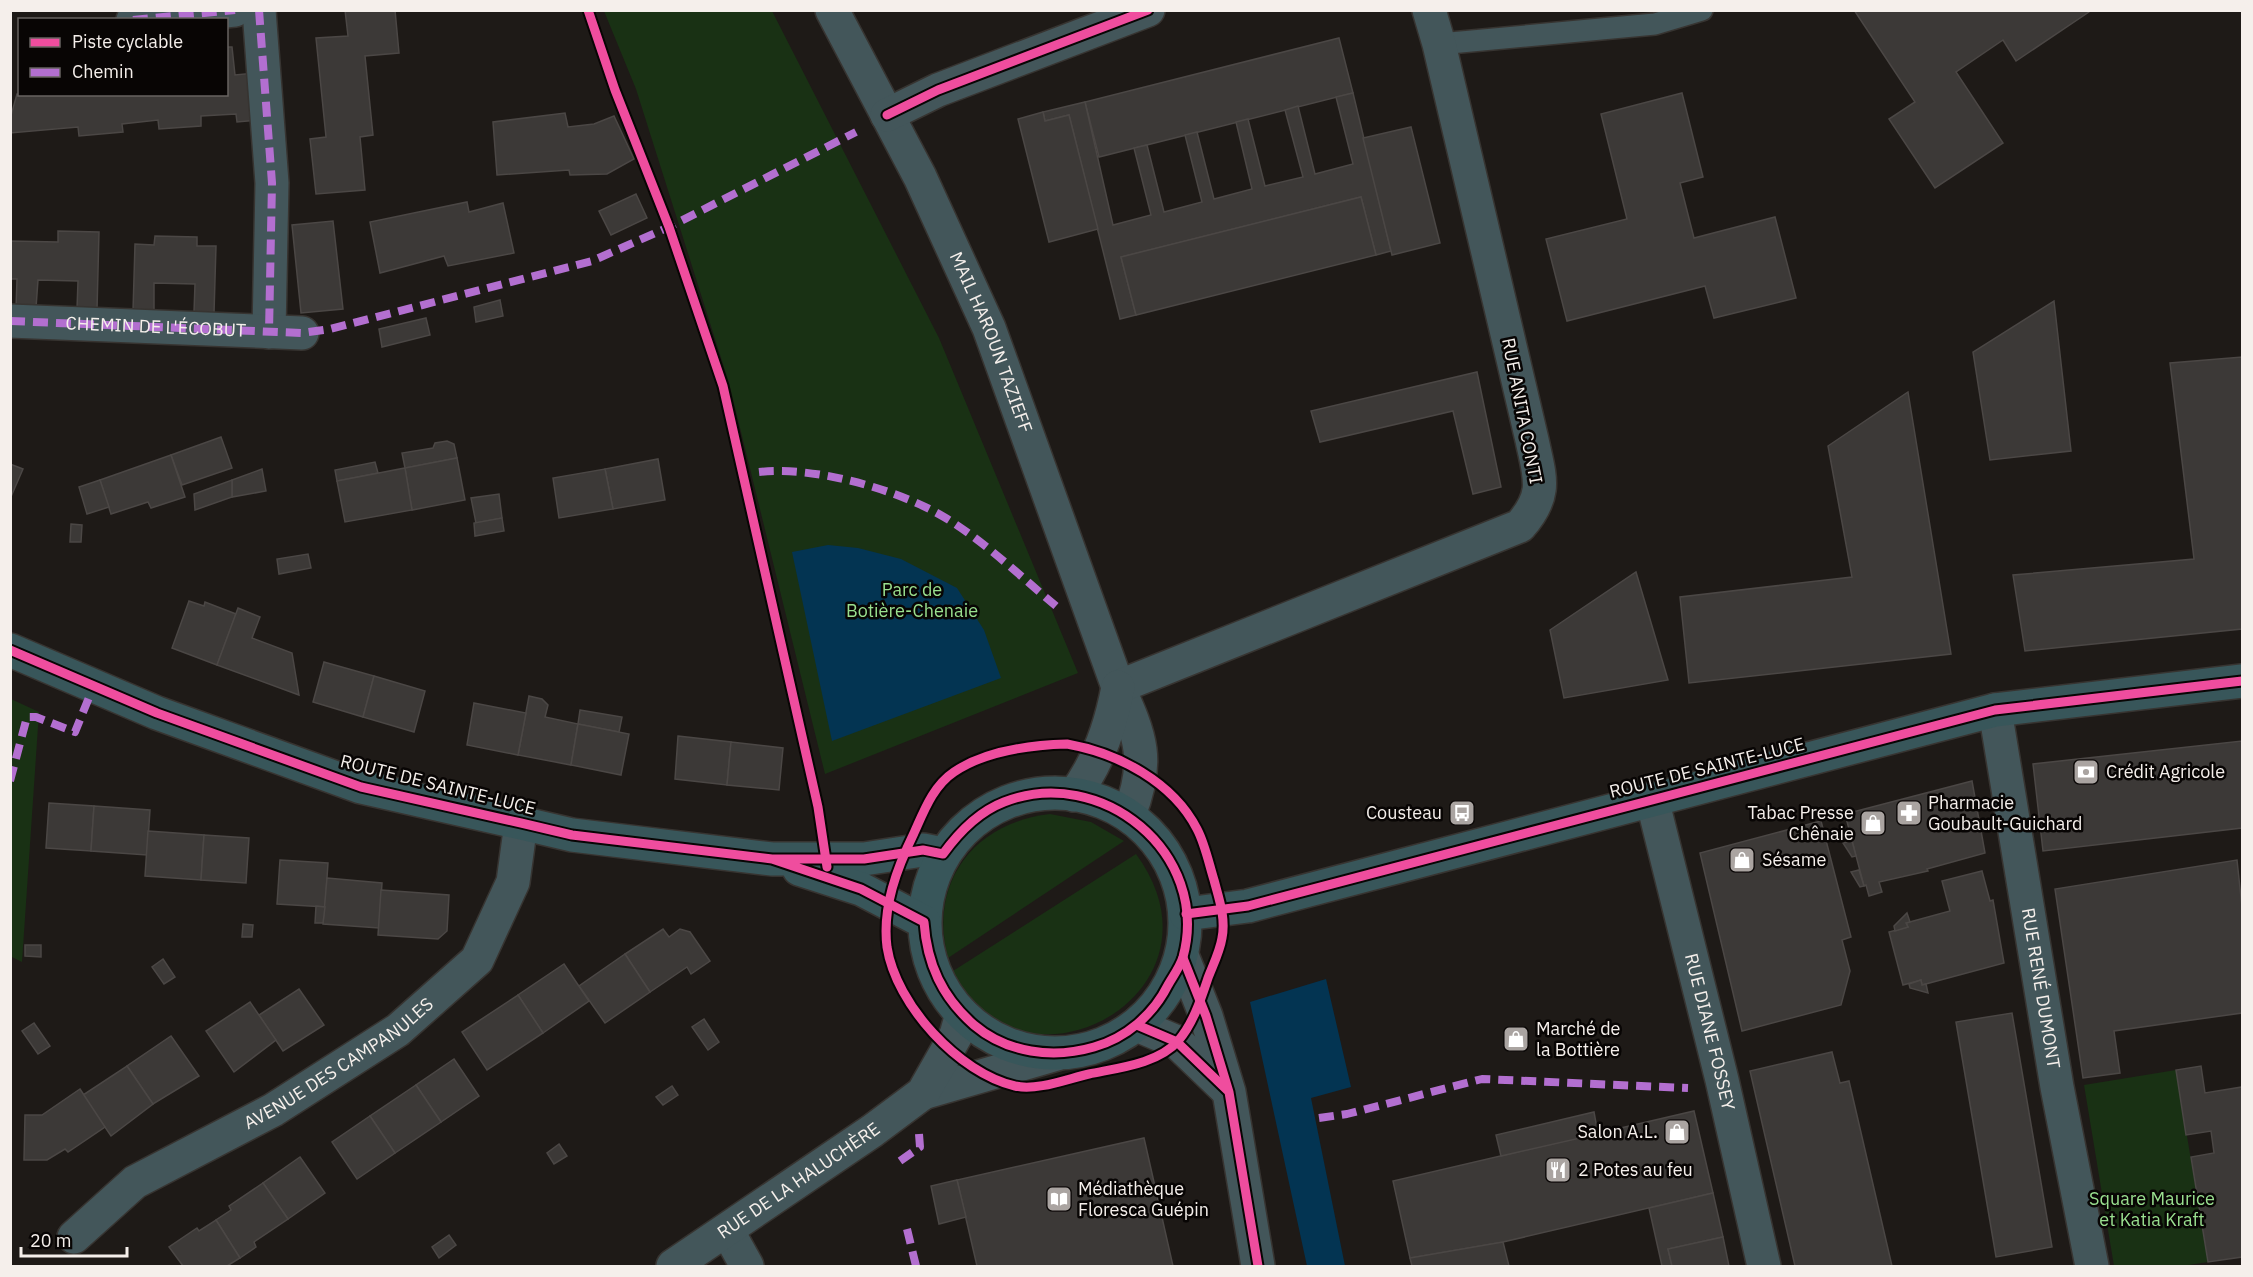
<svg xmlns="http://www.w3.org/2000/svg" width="2253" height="1277" font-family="'IBM Plex Sans',sans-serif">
<rect width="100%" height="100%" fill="#1e1a17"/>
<g fill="#193114">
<polygon points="604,11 772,11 939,338 1078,673 825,774 729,383 636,89"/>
<polygon points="11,699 39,712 22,962 10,956"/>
<path d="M 1050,814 L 1091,822 L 1124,841 L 948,958 C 928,882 974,823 1050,814 Z"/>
<path d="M 1136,854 C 1238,993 1019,1112 953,971 Z"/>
<polygon points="2176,1070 2208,1262 2182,1266 2114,1266 2084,1085"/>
</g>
<g fill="#033452">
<polygon points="828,545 858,548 901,559 957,588 984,630 1001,678 832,741 792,552"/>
<polygon points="1326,979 1351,1087 1311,1098 1345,1266 1307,1266 1250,1002"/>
</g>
<g fill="#3c3937" stroke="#4b4745" stroke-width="1.5">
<polygon points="345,10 395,10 399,53 365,56 373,135 360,137 365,190 316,194 310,139 326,137 316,38 348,36"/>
<polygon points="1854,10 2087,10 2089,12 2016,61 2003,40 1956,72 2003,143 1935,188 1889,119 1915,102"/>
<polygon points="1339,38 1353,93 1099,157 1085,102"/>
<polygon points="226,47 232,47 235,75 255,73 259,120 237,122 236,114 201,116 201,126 159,129 158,120 122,124 123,132 79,136 78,127 10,133 10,119 17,94 226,94"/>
<polygon points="1353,93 1391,251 1376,255 1361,197 1121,257 1136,315 1120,319 1069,115 1045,121 1043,112 1085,102 1113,225 1151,215 1134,148 1147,145 1164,212 1202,202 1185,135 1197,132 1214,199 1252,189 1236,122 1248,119 1265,186 1303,177 1285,110 1298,106 1315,174 1353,164 1336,97"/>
<polygon points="1682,93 1703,177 1680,183 1694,238 1775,217 1796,298 1714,318 1705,286 1567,321 1546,239 1627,219 1601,114"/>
<polygon points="1043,112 1045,121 1069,115 1098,229 1049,242 1018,119"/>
<polygon points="565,113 568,127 594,124 614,116 634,159 607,174 570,175 569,170 497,175 493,122"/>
<polygon points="1411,127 1440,243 1392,255 1363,138"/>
<polygon points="636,194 647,218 611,235 599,211"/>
<polygon points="1361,197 1376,255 1136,315 1121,257"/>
<polygon points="467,202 469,212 503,203 514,253 448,266 444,256 380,273 370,222"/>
<polygon points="333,221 343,309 301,313 292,225"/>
<polygon points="58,231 99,232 97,310 77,309 78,281 38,280 36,308 16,308 17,279 10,279 10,241 58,242"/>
<polygon points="155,236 197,237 197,246 216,246 214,313 194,312 195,284 154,283 154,311 133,311 135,244 154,245"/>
<polygon points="500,300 503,316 476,322 474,307"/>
<polygon points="2054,301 2071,451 1990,460 1973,352"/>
<polygon points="426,318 430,335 382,347 379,329"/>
<polygon points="2242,357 2242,629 2025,651 2013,575 2194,559 2170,363"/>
<polygon points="1477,372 1501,487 1473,494 1453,411 1320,442 1311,411"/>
<polygon points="1908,392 1951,654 1689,683 1680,597 1852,577 1828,446"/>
<polygon points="221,437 232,468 182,485 171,455"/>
<polygon points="447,441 454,444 457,458 405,468 402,453 433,448 435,443"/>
<polygon points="171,455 185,497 151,508 148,502 111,514 100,480"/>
<polygon points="457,458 465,500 412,510 405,468"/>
<polygon points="658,459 665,500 613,509 605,469"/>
<polygon points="375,462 378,473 337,481 335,470"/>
<polygon points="10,464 23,469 10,499"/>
<polygon points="405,468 412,510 345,522 337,481"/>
<polygon points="262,469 266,491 232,497 232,480"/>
<polygon points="605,469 613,509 559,518 553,478"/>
<polygon points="100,480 109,507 87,514 79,487"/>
<polygon points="232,480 232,497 195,510 194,494"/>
<polygon points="499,494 502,518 476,523 471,498"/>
<polygon points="502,518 504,531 475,536 474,523"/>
<polygon points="71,524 82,525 81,542 70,542"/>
<polygon points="308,554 311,568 279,574 277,559"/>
<polygon points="1636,572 1668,680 1564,698 1550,630"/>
<polygon points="189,601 204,606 205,602 236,614 217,665 172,648"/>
<polygon points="238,608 260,617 252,638 292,653 299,695 217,665"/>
<polygon points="324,662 374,676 363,717 313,702"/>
<polygon points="374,676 425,691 414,732 363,717"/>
<polygon points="529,696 542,699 548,705 545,717 578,724 571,765 518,755"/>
<polygon points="474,703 526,713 518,755 467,745"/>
<polygon points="580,710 622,717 619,732 578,724"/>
<polygon points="578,724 629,734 621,775 571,765"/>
<polygon points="678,736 731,742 727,785 675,779"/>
<polygon points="2242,741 2242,828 2043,851 2033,764"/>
<polygon points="731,742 783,748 779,790 727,785"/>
<polygon points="1972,781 1985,853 1927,869 1928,871 1879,882 1882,892 1869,896 1866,885 1864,886 1845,814"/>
<polygon points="49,803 94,806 91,851 46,848"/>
<polygon points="94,806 150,810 147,855 91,851"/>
<polygon points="1821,821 1851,937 1842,940 1850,971 1841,1005 1742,1031 1700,853"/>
<polygon points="148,831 204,835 201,880 145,876"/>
<polygon points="204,835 249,838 246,883 201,880"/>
<polygon points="1852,841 1856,856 1852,857 1843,843"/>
<polygon points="280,860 328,863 325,907 277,904"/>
<polygon points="2237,860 2242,907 2242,1013 2114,1031 2120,1073 2083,1078 2055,889"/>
<polygon points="1859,870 1864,886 1860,887 1851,872"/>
<polygon points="1982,871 1990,901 1993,900 2004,963 1922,985 1921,980 1903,985 1889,932 1908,927 1906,923 1950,911 1942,881"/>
<polygon points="327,878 382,883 379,928 323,924"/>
<polygon points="381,890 449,895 447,931 438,939 378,935"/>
<polygon points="316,906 325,907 323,923 315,923"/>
<polygon points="1907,913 1910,922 1906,923 1908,927 1895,931 1894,926"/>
<polygon points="243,924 253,925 252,937 242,937"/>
<polygon points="663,929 669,937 680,929 690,932 710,961 691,974 687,967 650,992 625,954"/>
<polygon points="25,945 41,945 41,957 25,956"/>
<polygon points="625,954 650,992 605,1023 579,986"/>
<polygon points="163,959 175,977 164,984 152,967"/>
<polygon points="564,964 589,1001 543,1033 518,995"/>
<polygon points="1921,980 1922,985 1926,984 1928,993 1910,988 1909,984"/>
<polygon points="299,989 324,1025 283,1051 259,1015"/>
<polygon points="518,995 543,1033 487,1070 462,1032"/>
<polygon points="250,1002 276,1040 234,1072 206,1031"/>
<polygon points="2012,1013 2052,1247 1996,1257 1956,1022"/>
<polygon points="704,1019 719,1042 708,1050 692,1027"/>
<polygon points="34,1023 50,1046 38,1054 22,1031"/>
<polygon points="171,1036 199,1076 153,1104 127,1066"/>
<polygon points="1832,1052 1840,1083 1849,1081 1892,1266 1795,1266 1750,1071"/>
<polygon points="454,1059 479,1096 441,1122 416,1085"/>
<polygon points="127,1066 153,1104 111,1136 83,1095"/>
<polygon points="2201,1066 2205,1093 2242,1087 2242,1257 2208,1262 2191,1157 2214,1153 2211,1131 2186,1135 2176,1070"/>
<polygon points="416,1085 441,1122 395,1153 370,1116"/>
<polygon points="672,1086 678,1095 663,1105 656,1097"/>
<polygon points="80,1089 105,1127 68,1152 65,1149 47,1160 24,1160 25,1115 42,1115"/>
<polygon points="1694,1111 1713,1193 1503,1242 1410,1258 1393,1181"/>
<polygon points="1594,1112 1598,1134 1501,1156 1496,1135"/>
<polygon points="370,1116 395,1153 357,1179 332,1142"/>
<polygon points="1144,1138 1173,1266 977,1266 957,1180"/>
<polygon points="559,1144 567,1156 554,1164 547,1153"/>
<polygon points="300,1157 325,1193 288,1219 263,1183"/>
<polygon points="957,1180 966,1217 939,1224 931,1186"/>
<polygon points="263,1183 288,1219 254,1242 256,1247 240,1258 216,1220 231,1210 229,1206"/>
<polygon points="1713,1193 1723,1237 1668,1249 1672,1266 1662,1266 1649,1208"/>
<polygon points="216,1220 240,1258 227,1266 183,1266 169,1247 197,1228 199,1231"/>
<polygon points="449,1235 456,1245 439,1258 432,1247"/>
<polygon points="1723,1237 1729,1266 1672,1266 1668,1249"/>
<polygon points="1503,1242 1509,1266 1412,1266 1410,1258"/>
</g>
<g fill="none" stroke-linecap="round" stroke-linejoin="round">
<g stroke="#373431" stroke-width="24">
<polyline id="lane" points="1439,44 1655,24 1702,10"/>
</g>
<g stroke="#373431" stroke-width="36">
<g id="street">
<polyline points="259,10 272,183 269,332"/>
<path id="s1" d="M 832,10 L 920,177 L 989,328 L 1118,687 C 1141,737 1150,761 1129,815"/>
<polyline points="133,20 235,10"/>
<polyline points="887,115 938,90 1148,10"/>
<polyline points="10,321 302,333"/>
<path d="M 1118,687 L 1520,526 C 1548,494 1540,478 1532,440 L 1439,44 L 1429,10"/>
<path id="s2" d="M 1995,710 L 2057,1087 L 2092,1266"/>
<path d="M 1074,795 C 1097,765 1111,725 1118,687"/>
<path id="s3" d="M 1652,799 L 1722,1080 L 1764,1266"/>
<polyline points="1183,958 1206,1016 1229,1092 1258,1266"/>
<polyline points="1137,1025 1177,1042 1226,1089"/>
<polyline points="923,1093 1057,1054"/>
<polyline points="727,1230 747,1266"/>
<path id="s4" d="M 74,1237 L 135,1182 L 273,1110 L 398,1030 L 477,960 L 513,882 L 521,823"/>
<path id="s5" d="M 673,1266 L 872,1131 L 923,1093 L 956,1035 L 962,1014"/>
</g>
</g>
<g stroke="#373431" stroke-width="36">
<g id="secondary">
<polyline points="10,650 157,713 361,787 521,823 572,835 772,859 864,859 923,850 943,854"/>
<circle cx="1055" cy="923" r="130"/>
<polyline points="799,869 861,889 924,922"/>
<polyline points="1186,914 1248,906 1995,710 2242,681"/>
</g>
</g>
<use href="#lane" stroke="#43565a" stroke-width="21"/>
<use href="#street" stroke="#43565a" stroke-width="33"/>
<use href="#secondary" stroke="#38565a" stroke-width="33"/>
<g stroke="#b36fd0" stroke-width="8" stroke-dasharray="15 8" stroke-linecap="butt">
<polyline points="259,10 272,183 269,332"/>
<polyline points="133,20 235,10"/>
<path id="s6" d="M 10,321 L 302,333 L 330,329 L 592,261 L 669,227 L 856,132"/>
<path d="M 759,472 C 814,466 897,489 944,517 C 984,541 1020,576 1056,606"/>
<polyline points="10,781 27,717 36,717 75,732 94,685"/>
<polyline points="1319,1118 1347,1114 1482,1079 1688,1088"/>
<polyline points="900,1161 920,1147 919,1134"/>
<polyline points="907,1229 916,1266"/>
</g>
<g stroke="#080504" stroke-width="13">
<g id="cycleway">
<polyline points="588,10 615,90 669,227 723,386 818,807 827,867"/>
<polyline points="887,115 938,90 1148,10"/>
<path d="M 10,650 L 157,713 L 361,787 L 521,823 L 572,835 L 772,859 L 864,859 L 923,850 L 943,854 C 959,832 978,812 1004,802 C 1101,764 1211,853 1183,957 C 1180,967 1173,976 1168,985 C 1153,1015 1126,1038 1094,1047 C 1053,1059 1007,1053 974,1025 C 942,997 927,964 924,922 L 861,889 L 772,859"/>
<path d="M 1067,744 C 1118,753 1173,782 1197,829 C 1205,844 1209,864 1214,880 C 1219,899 1226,918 1222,938 C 1220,951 1213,965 1208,978 C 1201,999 1193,1024 1178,1041 C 1158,1064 1117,1068 1089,1074 C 1067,1079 1037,1091 1015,1086 C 959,1073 896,1005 887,947 C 882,907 897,868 914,833 C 924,811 933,786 954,772 C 985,751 1032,745 1067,744 Z"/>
<polyline points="1186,914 1248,906 1995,710 2242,681"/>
<polyline points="1183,958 1206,1016 1229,1092 1258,1266"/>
<polyline points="1137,1025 1177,1042 1227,1090"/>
</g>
</g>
<use href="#cycleway" stroke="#ef4d9e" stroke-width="9"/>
</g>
<defs>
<g id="bank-square" transform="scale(1.35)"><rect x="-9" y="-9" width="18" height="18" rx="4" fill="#aaa4a1" stroke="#080504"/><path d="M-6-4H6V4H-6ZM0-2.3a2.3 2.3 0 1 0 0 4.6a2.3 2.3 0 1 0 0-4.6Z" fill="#fff"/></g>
<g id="bus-square" transform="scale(1.35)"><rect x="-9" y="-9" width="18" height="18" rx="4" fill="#aaa4a1" stroke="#080504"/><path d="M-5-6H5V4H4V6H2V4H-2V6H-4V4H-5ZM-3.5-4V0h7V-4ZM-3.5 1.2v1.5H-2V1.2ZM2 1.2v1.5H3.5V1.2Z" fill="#fff"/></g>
<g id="pharmacy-square" transform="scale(1.35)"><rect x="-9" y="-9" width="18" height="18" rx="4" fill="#aaa4a1" stroke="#080504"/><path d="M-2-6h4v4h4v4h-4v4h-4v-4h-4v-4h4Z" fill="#fff"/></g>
<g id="shop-square" transform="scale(1.35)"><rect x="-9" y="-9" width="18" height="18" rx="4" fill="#aaa4a1" stroke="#080504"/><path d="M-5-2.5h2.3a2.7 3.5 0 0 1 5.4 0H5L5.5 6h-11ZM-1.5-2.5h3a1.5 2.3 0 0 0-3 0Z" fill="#fff"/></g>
<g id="restaurant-square" transform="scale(1.35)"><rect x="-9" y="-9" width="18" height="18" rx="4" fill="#aaa4a1" stroke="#080504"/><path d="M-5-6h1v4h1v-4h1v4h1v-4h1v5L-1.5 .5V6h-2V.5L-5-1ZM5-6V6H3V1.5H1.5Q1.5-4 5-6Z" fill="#fff"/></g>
<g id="library-square" transform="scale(1.35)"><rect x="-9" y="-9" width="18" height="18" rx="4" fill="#aaa4a1" stroke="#080504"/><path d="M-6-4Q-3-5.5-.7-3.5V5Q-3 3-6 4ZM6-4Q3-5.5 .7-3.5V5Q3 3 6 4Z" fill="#fff"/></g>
</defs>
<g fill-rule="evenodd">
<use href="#bank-square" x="2086" y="772"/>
<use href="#bus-square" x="1462" y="813"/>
<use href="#pharmacy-square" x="1909" y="813"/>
<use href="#shop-square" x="1873" y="823"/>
<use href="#shop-square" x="1742" y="860"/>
<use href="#shop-square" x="1516" y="1039"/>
<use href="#shop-square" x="1677" y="1132"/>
<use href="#restaurant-square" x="1558" y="1170"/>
<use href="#library-square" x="1059" y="1199"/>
</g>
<g text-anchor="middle" stroke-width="5" stroke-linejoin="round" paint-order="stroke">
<g font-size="18" fill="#f5efeb" stroke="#080504">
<text dy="6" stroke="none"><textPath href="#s6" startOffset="146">CHEMIN DE L'ÉCOBUT</textPath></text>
<text dy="6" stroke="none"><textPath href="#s1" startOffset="369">MAIL HAROUN TAZIEFF</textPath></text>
<text transform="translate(1522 411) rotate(79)" y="6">RUE ANITA CONTI</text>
<text transform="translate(1707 768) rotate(-14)" y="6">ROUTE DE SAINTE-LUCE</text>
<text transform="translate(438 785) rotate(14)" y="6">ROUTE DE SAINTE-LUCE</text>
<text dy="6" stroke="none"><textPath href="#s2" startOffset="282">RUE RENÉ DUMONT</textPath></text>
<text dy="6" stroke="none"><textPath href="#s3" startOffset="240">RUE DIANE FOSSEY</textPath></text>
<text dy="6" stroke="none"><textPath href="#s4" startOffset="318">AVENUE DES CAMPANULES</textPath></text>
<text dy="6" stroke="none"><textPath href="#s5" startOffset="152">RUE DE LA HALUCHÈRE</textPath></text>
</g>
<g font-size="18" fill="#99df8f" stroke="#080504">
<text x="912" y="596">Parc de<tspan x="912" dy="21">Botière-Chenaie</tspan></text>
<text x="2152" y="1205">Square Maurice<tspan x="2152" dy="21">et Katia Kraft</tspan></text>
</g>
<g font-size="18" fill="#f5efeb" stroke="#080504" text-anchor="start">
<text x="2106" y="778">Crédit Agricole</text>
<text x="1928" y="809">Pharmacie<tspan x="1928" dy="21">Goubault-Guichard</tspan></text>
<text x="1442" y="819" text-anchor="end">Cousteau</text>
<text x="1854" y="819" text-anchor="end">Tabac Presse<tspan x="1854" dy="21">Chênaie</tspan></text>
<text x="1762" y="866">Sésame</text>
<text x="1536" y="1035">Marché de<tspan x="1536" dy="21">la Bottière</tspan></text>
<text x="1658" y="1138" text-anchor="end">Salon A.L.</text>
<text x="1578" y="1176">2 Potes au feu</text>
<text x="1078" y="1195">Médiathèque<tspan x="1078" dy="21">Floresca Guépin</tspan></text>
</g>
</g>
<rect width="2253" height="1277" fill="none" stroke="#f5efeb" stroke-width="24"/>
<rect x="18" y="18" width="210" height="78" fill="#080504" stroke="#676360" stroke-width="1.5"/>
<rect x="30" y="38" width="30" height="9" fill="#ef4d9e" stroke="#676360" stroke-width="1.5"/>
<text x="72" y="48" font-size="18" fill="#f5efeb">Piste cyclable</text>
<rect x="30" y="68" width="30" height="9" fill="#b36fd0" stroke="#676360" stroke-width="1.5"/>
<text x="72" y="78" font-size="18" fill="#f5efeb">Chemin</text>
<path d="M21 1247v9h106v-9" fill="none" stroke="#f5efeb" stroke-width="3"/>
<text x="30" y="1247" font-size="18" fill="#f5efeb" stroke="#080504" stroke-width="4.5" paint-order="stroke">20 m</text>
</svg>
